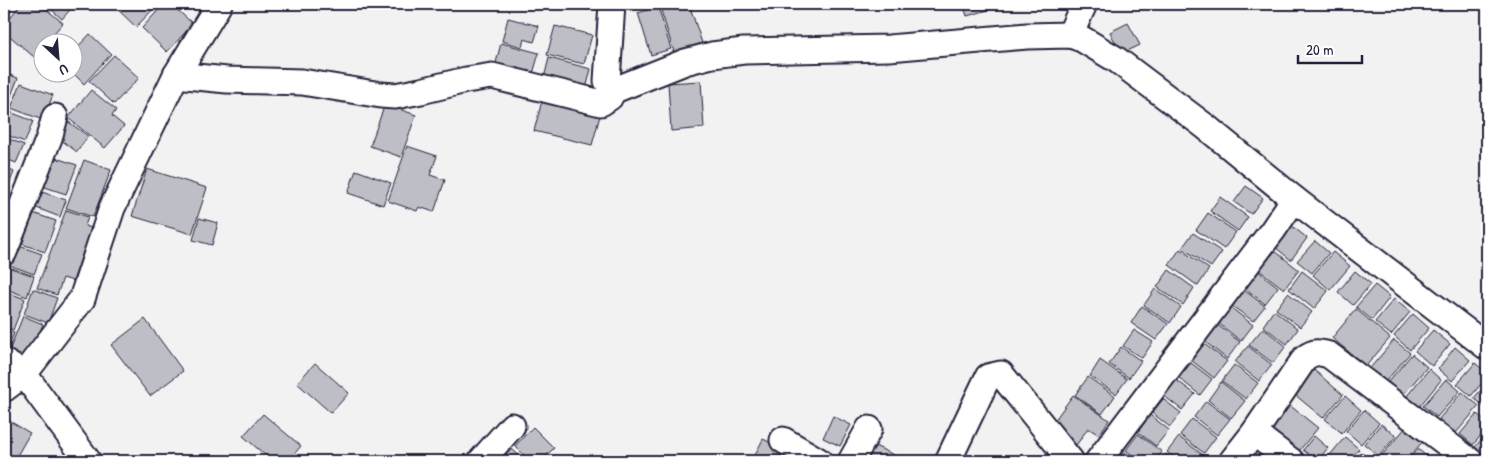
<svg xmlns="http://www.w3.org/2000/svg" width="1491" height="465" font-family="'Patrick Hand',sans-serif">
<rect width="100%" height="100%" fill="#f2f2f3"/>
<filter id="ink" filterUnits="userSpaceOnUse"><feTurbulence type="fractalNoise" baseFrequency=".02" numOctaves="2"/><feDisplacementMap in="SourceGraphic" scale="10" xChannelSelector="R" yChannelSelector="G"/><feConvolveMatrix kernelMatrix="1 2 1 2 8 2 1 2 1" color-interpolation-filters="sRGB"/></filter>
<g filter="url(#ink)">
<g fill="#bebec6" stroke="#22223b">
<polygon points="21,4 40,4 63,23 46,42 42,42 42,47 34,57 4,31 4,25"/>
<polygon points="45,4 75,4 62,19"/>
<polygon points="116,4 158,4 136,27 114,6"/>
<polygon points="164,4 171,4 193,24 167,52 142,28"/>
<polygon points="659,4 689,4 702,43 674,52"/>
<polygon points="963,4 990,4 992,9 967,16"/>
<polygon points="658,7 671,49 651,55 638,13"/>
<polygon points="508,18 539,26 534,42 524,39 522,47 502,41"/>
<polygon points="1128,23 1140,45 1121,54 1110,32"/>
<polygon points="555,26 592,35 584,64 547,55"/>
<polygon points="90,34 111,54 84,84 72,72 72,53"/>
<polygon points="501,43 539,53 531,81 494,71"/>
<polygon points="114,55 139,78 114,104 89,81"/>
<polygon points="549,58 591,69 585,93 543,82"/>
<polygon points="4,73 18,78 7,106 4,105"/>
<polygon points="701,81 704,128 671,131 668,83"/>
<polygon points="21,83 53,95 43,120 11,108"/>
<polygon points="91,90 116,110 112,116 124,126 105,148 68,118"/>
<polygon points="543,97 601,112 592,145 534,131"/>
<polygon points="385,104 416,115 401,157 370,146"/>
<polygon points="10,112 33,121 25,142 4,134 4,127"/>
<polygon points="63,118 88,136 77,152 52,133"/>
<polygon points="4,137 24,145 16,163 4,158"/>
<polygon points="407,146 437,156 430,175 445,180 434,212 419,207 417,211 388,201"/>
<polygon points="50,156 77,165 66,194 39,185"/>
<polygon points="84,160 111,170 93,217 66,208"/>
<polygon points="4,167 14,172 5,195 4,195"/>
<polygon points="147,169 207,188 192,234 132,216"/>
<polygon points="356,170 391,183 383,205 348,193"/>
<polygon points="1246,186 1263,198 1251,214 1234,202"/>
<polygon points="39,191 66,200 60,217 34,207"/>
<polygon points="1220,197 1248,217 1238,231 1210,211"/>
<polygon points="66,210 88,217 85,226 92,228 73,281 63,278 57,295 37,288"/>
<polygon points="27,211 56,221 45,252 16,242"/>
<polygon points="1208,213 1236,232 1224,249 1196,230"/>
<polygon points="199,218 218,223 212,245 193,240"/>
<polygon points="1292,226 1307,238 1291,260 1275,247"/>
<polygon points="1193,233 1222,252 1211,267 1182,248"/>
<polygon points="1315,241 1329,253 1312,273 1297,261"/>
<polygon points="16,245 42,254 34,274 9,265"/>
<polygon points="1180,249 1209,269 1198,286 1169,265"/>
<polygon points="1275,251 1299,270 1284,289 1259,270"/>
<polygon points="1333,252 1350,266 1330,290 1313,275"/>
<polygon points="8,267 34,276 27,297 4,288 4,280"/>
<polygon points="1169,270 1194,288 1183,305 1157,287"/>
<polygon points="1258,271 1278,287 1265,304 1245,288"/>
<polygon points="1302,271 1328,291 1314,309 1289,289"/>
<polygon points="1355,271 1371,284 1353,305 1338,292"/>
<polygon points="1375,285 1390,297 1372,320 1356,307"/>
<polygon points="33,289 57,298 48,323 24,314"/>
<polygon points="1155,289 1181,307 1170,323 1144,305"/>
<polygon points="1244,290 1265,306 1253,321 1232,306"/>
<polygon points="4,291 25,299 13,330 4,327"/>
<polygon points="1288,293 1312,312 1300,327 1276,309"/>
<polygon points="1394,299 1410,312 1391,335 1375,322"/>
<polygon points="1142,306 1168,324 1156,340 1131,323"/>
<polygon points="1230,307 1253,325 1241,341 1218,323"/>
<polygon points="1356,309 1390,338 1366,366 1332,338"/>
<polygon points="1274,310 1298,329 1287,344 1263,326"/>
<polygon points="1413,314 1429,328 1410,350 1394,336"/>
<polygon points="23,316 43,324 29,359 9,351"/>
<polygon points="145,319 183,371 150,396 111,345"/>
<polygon points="1216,324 1240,342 1227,359 1204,341"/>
<polygon points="1263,328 1286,346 1273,363 1249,345"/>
<polygon points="4,329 14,333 6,353 4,352"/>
<polygon points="1134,330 1153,342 1142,358 1123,346"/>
<polygon points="1433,330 1450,344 1432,366 1415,351"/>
<polygon points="1394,340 1410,353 1381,387 1365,374"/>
<polygon points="1204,344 1227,361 1214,378 1191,360"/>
<polygon points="1248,346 1272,365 1259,381 1235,362"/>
<polygon points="1121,347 1141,361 1129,378 1109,364"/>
<polygon points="1455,347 1470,360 1452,381 1438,369"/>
<polygon points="1412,354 1427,367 1403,395 1388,382"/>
<polygon points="1100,360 1127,379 1116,394 1090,376"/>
<polygon points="315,363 349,393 331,413 297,383"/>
<polygon points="1191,363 1212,379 1200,395 1179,378"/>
<polygon points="1475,363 1487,373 1487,377 1471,396 1457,384"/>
<polygon points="1234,365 1258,383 1246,399 1222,381"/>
<polygon points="1429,369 1441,380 1419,407 1406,397"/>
<polygon points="1314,370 1343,395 1323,418 1294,394"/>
<polygon points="1088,377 1115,396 1102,414 1075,395"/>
<polygon points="1175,379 1195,394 1182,410 1163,395"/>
<polygon points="1446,379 1460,391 1437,417 1423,406"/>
<polygon points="1221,382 1245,401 1231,418 1208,400"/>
<polygon points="1487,383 1487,409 1474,398"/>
<polygon points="1462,392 1479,406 1456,433 1439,419"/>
<polygon points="1073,395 1109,420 1099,435 1088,428 1075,447 1049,428"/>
<polygon points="1345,396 1361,410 1342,433 1325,419"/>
<polygon points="1163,399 1181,413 1170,427 1152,413"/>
<polygon points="1206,401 1230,419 1217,435 1194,417"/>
<polygon points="1288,404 1318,428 1298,452 1269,427"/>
<polygon points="1364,410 1379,423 1361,444 1346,431"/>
<polygon points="263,414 301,446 288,461 272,461 243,436"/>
<polygon points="1477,414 1487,422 1487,428 1473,445 1460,434"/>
<polygon points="1150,415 1169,430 1156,446 1138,432"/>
<polygon points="833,416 851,425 840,446 823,438"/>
<polygon points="6,419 30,433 14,461 4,461 4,422"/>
<polygon points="1192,419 1216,437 1204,453 1180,435"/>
<polygon points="1381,424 1396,436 1379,456 1364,444"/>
<polygon points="1407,426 1424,440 1406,461 1377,461"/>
<polygon points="533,427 554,448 541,461 530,461 515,446"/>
<polygon points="1487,433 1487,457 1475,447"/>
<polygon points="1138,434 1162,452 1155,461 1140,461 1126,450"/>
<polygon points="1314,436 1328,448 1317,461 1303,450"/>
<polygon points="1179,437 1203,455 1198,461 1179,461 1167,452"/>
<polygon points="1345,437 1359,449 1348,461 1325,461"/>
<polygon points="763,439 792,453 788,461 762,461 754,457"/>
<polygon points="875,446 894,455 891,461 867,461"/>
<polygon points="512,449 525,461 500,461"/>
<polygon points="1418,449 1432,461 1408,461"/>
<polygon points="1124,451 1137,461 1116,461"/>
<polygon points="1361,452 1372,461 1353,461"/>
<polygon points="1166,454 1175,461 1160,461"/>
</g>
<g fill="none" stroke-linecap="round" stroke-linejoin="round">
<g stroke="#22223b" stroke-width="29">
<g id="minor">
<polyline points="1070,35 1084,4"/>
<polyline points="176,75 227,80 302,82 381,95 395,96 421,91 466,80 492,76 601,103 610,97 612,91 607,81 612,4"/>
<polyline points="612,91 685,62 712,55 744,51 889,48 1027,36 1070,35 1082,39 1117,60 1206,127 1294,199"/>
<polyline points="4,252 49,138 55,117"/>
<polyline points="4,362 24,374 88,461"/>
<polyline points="4,389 24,374 82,299 112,208 176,75 219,4"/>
<polyline points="1254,433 1291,461"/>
<polyline points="783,440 819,461"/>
<polyline points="481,461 512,426"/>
<polyline points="851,461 869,429"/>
<polyline points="948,461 988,377 1001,374 1071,461"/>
<polyline points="1098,461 1273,230 1294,199 1487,347"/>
<path d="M 1232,461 L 1254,433 L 1305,358 C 1314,351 1319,352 1329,355 L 1470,461"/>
</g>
</g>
<use href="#minor" stroke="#fff" stroke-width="25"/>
</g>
</g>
<rect width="1491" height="465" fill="none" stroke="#fff" stroke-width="20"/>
<rect x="10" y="10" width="1471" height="445" fill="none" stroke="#22223b" stroke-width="2" filter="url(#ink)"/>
<g transform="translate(58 58) rotate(154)"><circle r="24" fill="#ffffff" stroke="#a7a7b1"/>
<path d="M0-4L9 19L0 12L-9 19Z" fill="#22223b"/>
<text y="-8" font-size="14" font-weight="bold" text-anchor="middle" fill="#22223b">U</text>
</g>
<path d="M1298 55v8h64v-8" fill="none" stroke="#22223b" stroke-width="2.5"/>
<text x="1306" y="55" font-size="15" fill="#22223b" stroke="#ffffff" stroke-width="4" paint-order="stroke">20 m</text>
</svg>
